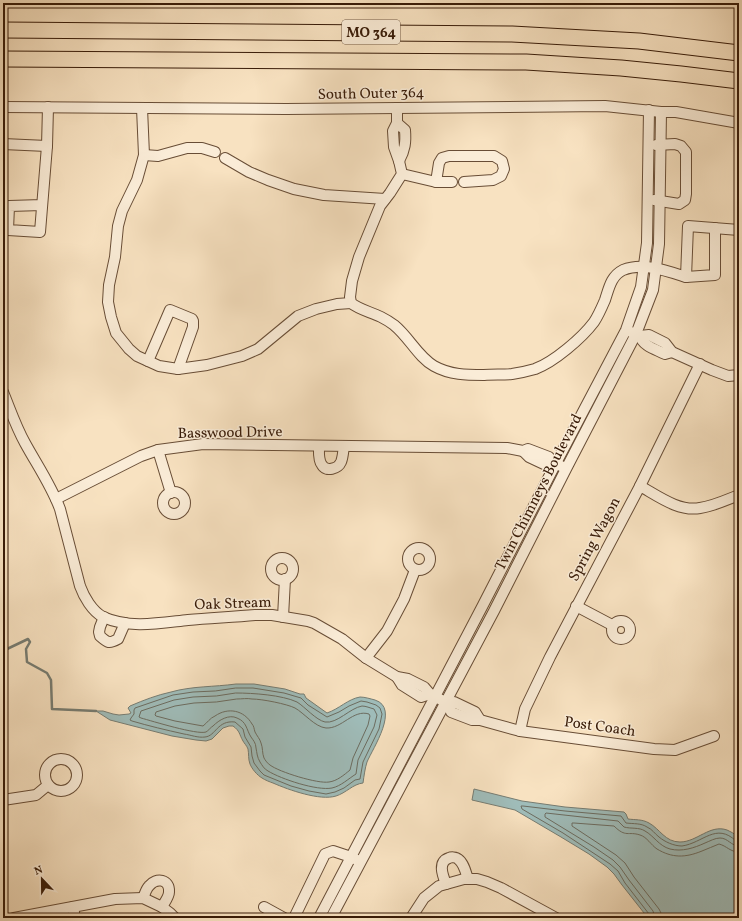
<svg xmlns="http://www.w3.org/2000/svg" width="742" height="921" font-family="Vollkorn,serif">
<rect width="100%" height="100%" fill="#f8e2c1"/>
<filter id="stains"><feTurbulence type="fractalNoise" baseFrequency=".005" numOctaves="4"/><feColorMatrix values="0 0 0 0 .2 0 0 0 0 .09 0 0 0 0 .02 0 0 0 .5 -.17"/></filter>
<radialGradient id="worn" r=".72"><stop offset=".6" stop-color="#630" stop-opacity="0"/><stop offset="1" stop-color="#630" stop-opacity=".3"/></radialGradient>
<g fill="#9fbcb9" stroke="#767c72">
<path d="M 236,684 L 254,684 L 285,689 L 300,694 L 304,694 L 306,698 L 327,713 C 339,709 348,699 360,697 C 365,697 371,699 375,700 C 400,708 373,748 367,762 C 365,768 364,776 363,783 C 353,784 346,793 336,796 C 320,801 289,790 273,783 C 270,782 265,780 262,778 C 257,775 252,769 250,764 C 248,759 249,754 248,749 C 247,746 244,743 243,741 C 239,734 240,731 233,726 L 229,726 L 223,728 L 212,739 L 206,741 L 196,740 L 172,736 L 110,720 L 96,711 L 103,711 L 113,714 L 119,715 L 129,714 L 131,713 L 128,708 L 130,706 C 144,700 157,695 171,692 C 192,686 214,687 236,684 Z"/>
<path d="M 474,789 L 522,801 L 565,807 L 624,812 L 626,814 L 628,819 C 635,820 642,819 649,823 C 660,829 665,842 680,842 C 697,842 710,824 727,830 C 733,833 736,834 739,840 L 739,918 L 648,918 L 622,885 L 614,874 L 607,867 L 589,854 L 561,837 L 515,810 L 472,800 Z"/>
</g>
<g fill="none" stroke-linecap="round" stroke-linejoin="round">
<g stroke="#6c6c60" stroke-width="1">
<path d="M 236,688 L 253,688 L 284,693 L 301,698 L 308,705 L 327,717 L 339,712 L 349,706 L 361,701 L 367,702 L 376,705 L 380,708 L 382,714 L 379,729 L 363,762 L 360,779 L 355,780 L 344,788 L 335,792 L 326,794 L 309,791 L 291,786 L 264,775 L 260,771 L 254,763 L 252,756 L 251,747 L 245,737 L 243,729 L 235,722 C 217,720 216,736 205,737 C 198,738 191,735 184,734 C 166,730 149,726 132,721 L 130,720 L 131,718 L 134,714 L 134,710 L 135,708 L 173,695 L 193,692 L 215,691 Z"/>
<path d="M 236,693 C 253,693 282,695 297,702 C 305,707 316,720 325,722 C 337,724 350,708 362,706 C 366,706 370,708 374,709 L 377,715 L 374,727 L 358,760 L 356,774 C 348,779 341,786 332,788 C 317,791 281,779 268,771 C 264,769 262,765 260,762 C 257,757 257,753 256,748 C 256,743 253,740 251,737 C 246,729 247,722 237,718 C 229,714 219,720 213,726 C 211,727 208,731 206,732 C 197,735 152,721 141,718 L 139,717 L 141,711 L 174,700 L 193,697 L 216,696 Z"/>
<path d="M 237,699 C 242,699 247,698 252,699 C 262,699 287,704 295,708 C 304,713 315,727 326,728 C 342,729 353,709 369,714 L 370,716 L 368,725 L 353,758 L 350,770 C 344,775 337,781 329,782 C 318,784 279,772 270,765 C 268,764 265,760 264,758 C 262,753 263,748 261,743 C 260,739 257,736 255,732 C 254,729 254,726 252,724 C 244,710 228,707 215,716 C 210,718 207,723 203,726 L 175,721 L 156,716 L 155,715 L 156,712 L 175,706 L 194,703 L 216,702 Z"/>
<path d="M 650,918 L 649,914 L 625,883 L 618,871 L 610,864 L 563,833 L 522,809 L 521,806 L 523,806 L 565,811 L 621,816 L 626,823 C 634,824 641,823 647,827 C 652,829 655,834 659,837 C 665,842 674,846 682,846 C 703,843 716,822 736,841 L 739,841"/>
<path d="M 655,918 L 653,911 L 629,880 L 620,867 L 613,860 L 594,847 L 545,817 L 545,814 L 546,813 L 618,821 L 624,827 C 631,829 639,827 645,831 C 654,836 659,846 670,849 C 682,852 694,848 705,843 C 710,841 715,838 720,838 C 728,838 731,846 739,846"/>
<path d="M 661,918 L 661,913 L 659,909 L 634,877 L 625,863 L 616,855 L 572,826 L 572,823 L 574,823 L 614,826 C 626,838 628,831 640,835 C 647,837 651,845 657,849 C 672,858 685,858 702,851 C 708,849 713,846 719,844 C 727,846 730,852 739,852"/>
</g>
<polyline stroke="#767c72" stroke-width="2.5" points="3,669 7,649 28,639 30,642 26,649 27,662 47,673 51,680 52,709 96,711"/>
<g stroke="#684d36" stroke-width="12">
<g id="minor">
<polyline points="3,107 286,109 605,106 661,112 676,112 739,123"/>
<polyline points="142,108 144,155 137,180 122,211 118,226 115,257 109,285 108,302 111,317 116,333 129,349 137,356 159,366 178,369 207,365 242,356 258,349 298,316 316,309 337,304 351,303"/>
<path d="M 397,108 L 397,123 L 393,131 L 394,147 L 399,161 L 402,174 L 390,193 L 380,206 L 359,257 L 352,281 L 350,297 L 351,303 C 360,310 371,312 381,317 C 385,319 390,322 394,325 C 409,337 418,357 434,366 C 450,375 467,375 484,375 C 493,374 503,375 512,374 C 519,373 528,371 535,369 C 554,362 582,338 594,322 C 598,316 602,307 605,300 C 609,288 611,276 623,270 C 643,262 667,271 686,277 L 688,226 L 739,230"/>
<path d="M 397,123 L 405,130 C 406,142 405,150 399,161"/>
<polyline points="3,144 47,146"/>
<polyline points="144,155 158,156 187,148 202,148 215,152"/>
<polyline points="225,158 249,172 268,180 294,189 324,195 385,199"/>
<polyline points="402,174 436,182 452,182"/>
<polyline points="436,182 439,163 442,158 449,156 494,156 502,161 504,169 501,176 493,180 464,182"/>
<polyline points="654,200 679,204 685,200 686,194 686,152 681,146 675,144 656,145"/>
<polyline points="42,205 9,206 8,230 40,232 47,146 48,107"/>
<polyline points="686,277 715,275 715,228"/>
<polyline points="631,332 640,336 649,335 665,343 672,352 712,370 728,376 739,375"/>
<path d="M 640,336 C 643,346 655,349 665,354 L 672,352"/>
<polyline points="148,361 170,310 192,319 193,321 193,327 178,369"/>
<path d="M 3,392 C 10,409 16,427 25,443 C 37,465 51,485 60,509 L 80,586 C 84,597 92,611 103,617 C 130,629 160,623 188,620 C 210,618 233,617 255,615 L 272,615 L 308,621 L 314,623 L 342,639 L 366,658 L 397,677 L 408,679 L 424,687 L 430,694 L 449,704 L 451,712 L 472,720 L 480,720 L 520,731 L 654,749 L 675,750 L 714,736"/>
<path d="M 319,446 C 319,452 318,460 322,465 C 326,472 338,469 341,462 C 343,457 343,452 344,446"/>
<polyline points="158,450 171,493"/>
<polyline points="524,452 529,457 546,465 553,462"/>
<path d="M 640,486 C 658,496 679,512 700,508 C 714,506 726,500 739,495"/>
<circle cx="174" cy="503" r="11"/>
<polyline points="56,499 141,456 158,450 203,444 507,448 523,451 528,449 549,457 553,462 561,466"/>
<circle cx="419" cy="559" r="11"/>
<circle cx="282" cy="569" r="11"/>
<polyline points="576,606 612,625"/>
<path d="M 104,617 L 100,627 L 99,632 L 100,636 C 108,643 109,644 118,639 L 125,623"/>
<polyline points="283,617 285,579"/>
<circle cx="621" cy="630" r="9"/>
<polyline points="366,658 387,631 404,599 415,570"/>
<polyline points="397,677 402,685 421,697 430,694"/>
<polyline points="449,704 454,702 475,712 480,720"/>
<polyline points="520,731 525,709 550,657 640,486 700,364"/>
<circle cx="61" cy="775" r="16"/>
<polyline points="3,800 36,795 48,785"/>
<path d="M 446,884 C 443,876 437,862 449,858 C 451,857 456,857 458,859 C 464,863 466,873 468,879"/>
<path d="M 143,898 C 145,894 146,889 149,886 C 156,877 170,879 169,892 C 169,897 164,903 162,907"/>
<polyline points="73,907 75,918"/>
<polyline points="264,907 284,918"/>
<polyline points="14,918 115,899 143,898 162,907 170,913 175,918"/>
<polyline points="294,918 325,854 333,851 351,857 357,860"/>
<polyline points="319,918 483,605 556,463 626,330 641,287 647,243 649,110"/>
<polyline points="331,918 494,611 566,469 636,334 653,290 659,244 661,112"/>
<polyline points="411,918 424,898 439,886 464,879 477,879 487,882 501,888 556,918"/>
</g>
</g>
<g stroke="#381b08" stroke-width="17">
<g id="highway">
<polyline points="3,30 512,34 639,41 739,53"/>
<polyline points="3,59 526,62 621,68 681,74 739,81"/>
</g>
</g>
<use href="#minor" stroke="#faecd7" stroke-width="10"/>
<use href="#highway" stroke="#f8e2c1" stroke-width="15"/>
</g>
<g text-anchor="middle" stroke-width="3" stroke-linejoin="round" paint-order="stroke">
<rect fill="#faecd7" stroke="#725a46" stroke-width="1" x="342" y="20" width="58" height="24" rx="3"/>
<g font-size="14" font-weight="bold" fill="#381b08">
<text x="371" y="37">MO 364</text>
</g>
<g font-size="15" fill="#381b08" stroke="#faecd7">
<text transform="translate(371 93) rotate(-1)" y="5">South Outer 364</text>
<text transform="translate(230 432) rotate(-1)" y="5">Basswood Drive</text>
<text transform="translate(538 492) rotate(-63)" y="5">Twin Chimneys Boulevard</text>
<text transform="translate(594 539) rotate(-62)" y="5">Spring Wagon</text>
<text transform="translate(233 603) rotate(-2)" y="5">Oak Stream</text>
<text transform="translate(600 726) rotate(8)" y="5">Post Coach</text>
</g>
</g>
<rect width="742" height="921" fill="none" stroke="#f8e2c1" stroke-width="16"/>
<rect x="4" y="4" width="734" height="913" fill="none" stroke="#381b08" stroke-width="2"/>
<rect x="8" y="8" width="726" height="905" fill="none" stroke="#381b08"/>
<g transform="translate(42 879) rotate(338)" stroke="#faecd7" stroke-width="3" paint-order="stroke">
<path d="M0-3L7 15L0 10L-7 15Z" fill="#381b08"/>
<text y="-6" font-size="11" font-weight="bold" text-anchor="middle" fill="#381b08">N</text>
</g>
<rect width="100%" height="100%" filter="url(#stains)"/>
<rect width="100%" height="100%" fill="url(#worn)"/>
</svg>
